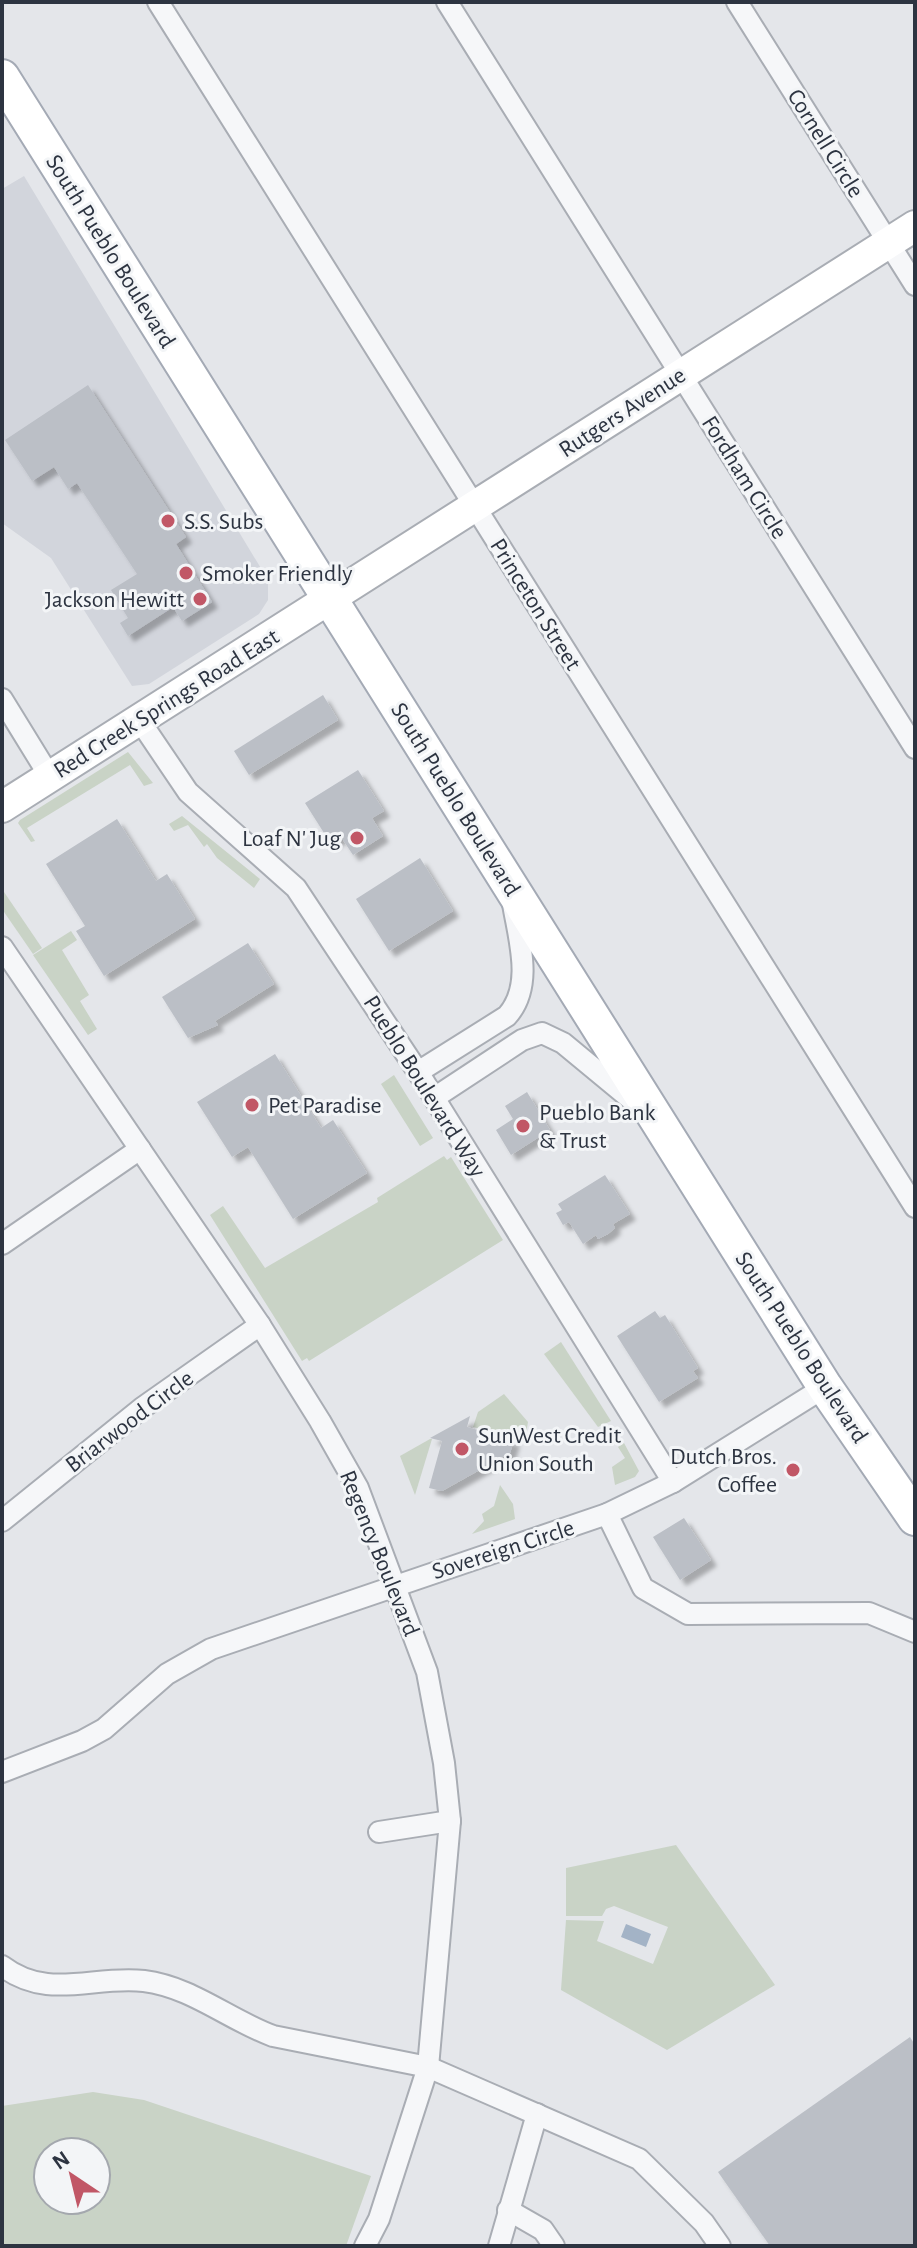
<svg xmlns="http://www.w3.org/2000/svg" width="917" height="2248" font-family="'Alegreya Sans',sans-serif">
<defs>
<filter id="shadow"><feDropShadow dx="6" dy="6" stdDeviation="2" flood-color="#0004"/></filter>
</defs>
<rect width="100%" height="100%" fill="#e4e6ea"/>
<polygon fill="#d2d5dc" points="24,176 268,580 268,600 259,614 149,684 132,686 51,558 2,523 2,189"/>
<g fill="#c9d3c6" fill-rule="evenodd">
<polygon points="128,752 153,783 144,786 130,765 27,828 35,841 31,842 18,823 20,820"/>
<polygon points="182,816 260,879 254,888 217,858 207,844 204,847 188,825 174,831 169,824"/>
<polygon points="2,889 42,948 33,954 2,909"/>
<polygon points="71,931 77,940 62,950 89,995 80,1001 97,1029 88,1035 33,955"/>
<polygon points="394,1075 433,1138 420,1146 381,1084"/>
<polygon points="444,1156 447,1160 451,1157 503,1240 309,1361 307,1358 302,1361 210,1215 223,1206 265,1268 378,1202 377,1198"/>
<polygon points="561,1342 611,1421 598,1427 544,1354"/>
<polygon points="504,1394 528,1422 526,1434 516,1439 473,1427 478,1412"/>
<polygon points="430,1439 432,1439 415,1495 400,1456"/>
<polygon points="624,1443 639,1471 635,1477 615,1485 612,1467 625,1458 618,1447"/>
<polygon points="500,1485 513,1504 515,1519 472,1534 484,1521 482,1514 494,1506"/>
<polygon points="676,1845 775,1985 667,2050 561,1990 566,1920 604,1921 597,1941 653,1964 668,1927 614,1906 606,1909 602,1916 566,1916 566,1868"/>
<path d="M 93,2092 L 144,2100 L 371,2176 L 346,2246 L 2,2246 L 2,2106 ZM 48,2152 L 96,2152 L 96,2200 L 48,2200 Z"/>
</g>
<polygon fill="#a3b3c6" points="626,1924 651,1934 646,1947 621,1937"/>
<g fill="#bbbfc6" filter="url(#shadow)">
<polygon points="88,385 186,537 176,544 212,602 182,621 173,607 128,636 120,623 128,618 111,590 137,574 77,483 68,489 54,467 32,481 5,440"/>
<polygon points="323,695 338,720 249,775 234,751"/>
<polygon points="358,770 384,811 372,818 383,836 353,855 341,837 331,844 305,803"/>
<polygon points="117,819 156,881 167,874 195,919 104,976 76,931 85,926 46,864"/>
<polygon points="420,858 453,911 389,951 356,899"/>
<polygon points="248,943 274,984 215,1021 218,1025 188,1038 162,997"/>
<polygon points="275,1054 321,1128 333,1120 367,1173 293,1219 248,1147 232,1157 197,1102"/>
<polygon points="527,1092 550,1130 511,1155 496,1130 513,1119 505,1106"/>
<polygon points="605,1175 630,1214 613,1224 615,1228 608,1234 598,1239 596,1235 583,1244 569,1222 563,1225 556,1213 562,1210 558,1204"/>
<polygon points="655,1311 660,1318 665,1315 698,1368 693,1371 698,1378 659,1402 617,1336"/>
<polygon points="470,1416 467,1427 514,1440 510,1453 442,1491 429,1488 442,1441 430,1438"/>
<polygon points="684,1518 711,1560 680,1580 653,1537"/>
<polygon points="910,2037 915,2045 915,2246 770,2246 718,2172"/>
</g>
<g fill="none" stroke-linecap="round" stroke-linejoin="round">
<g stroke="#a9adb4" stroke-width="24">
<g id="street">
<polyline points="158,2 915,1207"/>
<polyline points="447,2 915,748"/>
<polyline points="737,2 915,285"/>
<polyline points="2,699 50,777"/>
<polyline points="140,721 188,792 296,888 418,1072 673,1482"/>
<polyline points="2,947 260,1325 320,1421 358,1488 427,1672 444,1763 450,1821 428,2067 379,2219 365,2246"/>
<path d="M 418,1072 L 507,1016 C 534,986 519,940 513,904"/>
<polyline points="434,1098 522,1040 542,1033 563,1043 638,1105"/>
<polyline points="2,1244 140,1149"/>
<polyline points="607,1514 643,1588 688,1614 869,1613 915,1632"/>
<polyline points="2,1521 142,1408 260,1325"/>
<polyline points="2,1772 82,1741 104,1729 167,1674 211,1649 607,1514 673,1482 825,1387"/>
<polyline points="379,1832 450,1821"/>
<path d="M 2,1966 C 48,2001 93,1975 144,1981 C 192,1987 229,2020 273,2036 L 428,2067 L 639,2159 L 704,2223 L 720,2246"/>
<polyline points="508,2210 543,2230 554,2246"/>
<polyline points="499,2246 537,2114"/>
</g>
</g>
<g stroke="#a9adb4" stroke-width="34">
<polyline id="secondary" points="2,807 915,226"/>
</g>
<g stroke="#a4aab5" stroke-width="38">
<polyline id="primary" points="2,77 825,1387 915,1518"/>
</g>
<use href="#street" stroke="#f6f7f9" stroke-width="20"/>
<use href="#secondary" stroke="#fff" stroke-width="30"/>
<use href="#primary" stroke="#fff" stroke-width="34"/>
</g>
<g fill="#c15766" stroke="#f3f5f7" stroke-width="3">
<circle cx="168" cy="521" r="8"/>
<circle cx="186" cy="573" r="8"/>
<circle cx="200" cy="599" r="8"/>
<circle cx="357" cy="838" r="8"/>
<circle cx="252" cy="1105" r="8"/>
<circle cx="523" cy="1126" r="8"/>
<circle cx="462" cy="1449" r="8"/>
<circle cx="793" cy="1470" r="8"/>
</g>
<g text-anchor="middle" stroke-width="6" stroke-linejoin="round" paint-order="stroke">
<g font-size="24" fill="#2d3441" stroke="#f3f5f7">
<text transform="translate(826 143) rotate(58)" y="8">Cornell Circle</text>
<text transform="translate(111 251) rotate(58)" y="8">South Pueblo Boulevard</text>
<text transform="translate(622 412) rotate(-33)" y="8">Rutgers Avenue</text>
<text transform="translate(745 477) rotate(58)" y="8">Fordham Circle</text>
<text transform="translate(536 604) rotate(58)" y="8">Princeton Street</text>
<text transform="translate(166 703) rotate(-32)" y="8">Red Creek Springs Road East</text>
<text transform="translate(456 799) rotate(58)" y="8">South Pueblo Boulevard</text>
<text transform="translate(425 1086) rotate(58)" y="8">Pueblo Boulevard Way</text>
<text transform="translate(802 1347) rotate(57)" y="8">South Pueblo Boulevard</text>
<text transform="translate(129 1421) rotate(-37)" y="8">Briarwood Circle</text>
<text transform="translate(503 1549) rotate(-18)" y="8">Sovereign Circle</text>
<text transform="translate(380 1553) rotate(68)" y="8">Regency Boulevard</text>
</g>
<g font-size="24" fill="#2d3441" stroke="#f3f5f7" text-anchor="start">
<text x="184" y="529">S.S. Subs</text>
<text x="202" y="581">Smoker Friendly</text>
<text x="184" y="607" text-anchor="end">Jackson Hewitt</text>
<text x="341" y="846" text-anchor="end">Loaf N' Jug</text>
<text x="268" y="1113">Pet Paradise</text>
<text x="539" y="1120">Pueblo Bank<tspan x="539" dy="28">&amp; Trust</tspan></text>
<text x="478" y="1443">SunWest Credit<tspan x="478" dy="28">Union South</tspan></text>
<text x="777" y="1464" text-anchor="end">Dutch Bros.<tspan x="777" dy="28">Coffee</tspan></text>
</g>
</g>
<rect width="917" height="2248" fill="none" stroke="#2d3441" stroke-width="8"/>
<g transform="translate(72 2176) rotate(325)"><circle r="38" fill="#f3f5f7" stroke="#a4a8ae" stroke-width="2"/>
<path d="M0-6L14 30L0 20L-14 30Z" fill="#c15766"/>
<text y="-12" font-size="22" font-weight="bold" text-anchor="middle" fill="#2d3441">N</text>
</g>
</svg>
